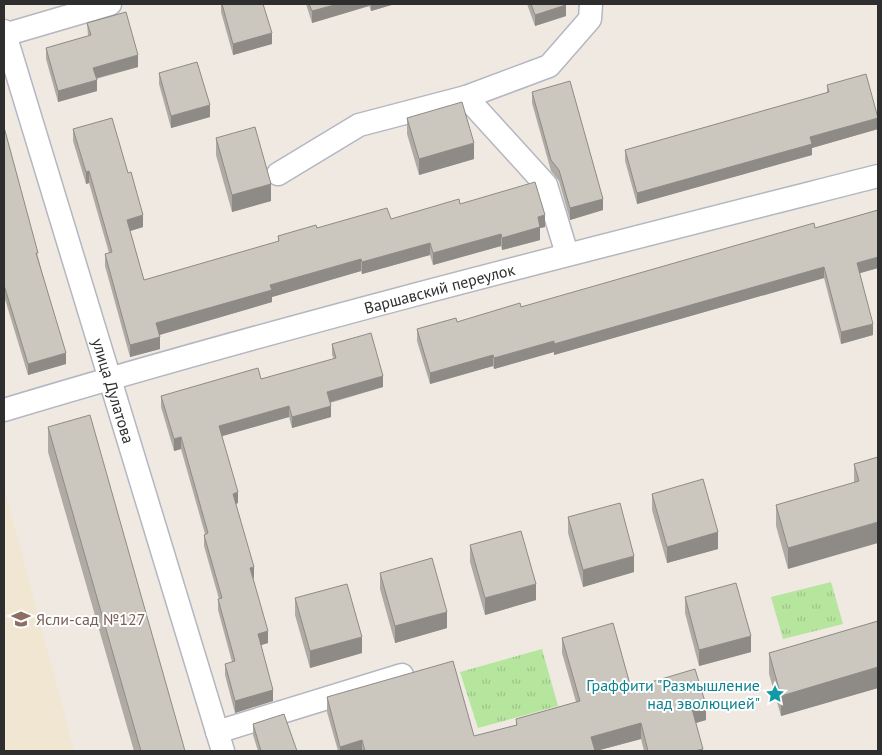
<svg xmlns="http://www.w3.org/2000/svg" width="882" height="755" font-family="'PT Sans',sans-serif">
<defs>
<pattern id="park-tufts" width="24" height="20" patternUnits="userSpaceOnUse" patternTransform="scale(1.25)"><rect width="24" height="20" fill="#b6e59e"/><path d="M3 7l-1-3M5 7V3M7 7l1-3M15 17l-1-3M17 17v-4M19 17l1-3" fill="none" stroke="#9dc588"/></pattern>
</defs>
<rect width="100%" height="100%" fill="#efe9e1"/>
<polygon fill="#f0e6d1" points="4,488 74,751 4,751"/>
<g fill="url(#park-tufts)">
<polygon points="831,582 843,624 783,639 771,597"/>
<polygon points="542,649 558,706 478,728 460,672"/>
</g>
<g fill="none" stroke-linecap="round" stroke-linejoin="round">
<g stroke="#b4b7c1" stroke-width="25">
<g id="minor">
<path id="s1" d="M 4,31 L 223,751"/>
<polyline points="4,35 110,4"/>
<polyline points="466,97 549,66 590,19 591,4"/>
<polyline points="278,174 359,125 466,97 546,185 567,254"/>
<path id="s2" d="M 4,410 C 293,323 586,250 878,176"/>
<polyline points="217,732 402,675"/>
</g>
</g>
<use href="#minor" stroke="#fff" stroke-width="22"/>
</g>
<g fill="#afaba4">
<polygon points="221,4 263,4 272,44 233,55 221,12"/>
<polygon points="306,4 395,4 371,11 369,6 312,23"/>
<polygon points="527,4 566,4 566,16 535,26"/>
<polygon points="87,23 138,67 96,79 97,91 58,102 46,59 46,48 88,36"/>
<polygon points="159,73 210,117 171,128 159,84"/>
<polygon points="827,85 878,129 812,148 812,155 637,204 625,161 625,150 827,93"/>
<polygon points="532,92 603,210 570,220 559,181 551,171 532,103"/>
<polygon points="407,118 474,159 419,175 407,134"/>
<polygon points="4,127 66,364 28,375 4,296"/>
<polygon points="73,129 143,227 130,231 144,280 278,242 278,236 317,228 391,219 460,204 545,227 540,228 540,240 502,250 501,246 433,265 430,255 362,274 361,271 272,297 272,302 159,335 160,349 130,357 105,266 105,254 109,253 89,183 86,184 73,141"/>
<polygon points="216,138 271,201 232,212 216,155"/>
<polygon points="878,210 878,268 860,273 873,335 841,344 824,278 554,355 554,352 494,369 493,366 430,384 417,341 417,329 457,322 521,307 815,228"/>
<polygon points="332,344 383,387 330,403 331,417 292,428 289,417 222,436 238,503 236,504 254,578 253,578 268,643 261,645 273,701 235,713 225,675 225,664 232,662 218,610 218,599 219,599 204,546 204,535 205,534 181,449 174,451 161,407 161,396 261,379 334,359 332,355"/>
<polygon points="48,427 185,751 134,751 48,452"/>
<polygon points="878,457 788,569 776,526 776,505 854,483 854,464"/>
<polygon points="652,494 718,549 667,563 652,510"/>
<polygon points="568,517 634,572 583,587 568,533"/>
<polygon points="470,545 536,600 485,615 470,562"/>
<polygon points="380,573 447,628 395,643 380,589"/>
<polygon points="685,597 751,652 699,666 685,613"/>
<polygon points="295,598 362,653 310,668 295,615"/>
<polygon points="878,621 878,688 781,716 769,674 769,653"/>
<polygon points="562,638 631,688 706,720 696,723 703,751 644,751 641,739 596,751 338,751 327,712 327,697 474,736 516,725 516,719 576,702 562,653"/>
<polygon points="253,724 297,751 258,751 253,735"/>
</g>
<g fill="#8e8b86">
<polygon points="338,4 369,4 369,6 312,23 312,11"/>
<polygon points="371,4 395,4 371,11"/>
<polygon points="566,5 566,16 535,26 535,15"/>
<polygon points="272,33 272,44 233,55 233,44"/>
<polygon points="138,55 138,67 93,79 93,68"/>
<polygon points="97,80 97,91 58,102 58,91"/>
<polygon points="210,105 210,117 171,128 171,116"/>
<polygon points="878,118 878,129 812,148 812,155 637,204 637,193 810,137"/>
<polygon points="474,143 474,159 419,175 419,159"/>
<polygon points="89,171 89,183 86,184 86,172"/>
<polygon points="271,184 271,201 232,212 232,195"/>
<polygon points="603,199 603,210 570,220 570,208"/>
<polygon points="143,215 143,227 127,232 127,220"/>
<polygon points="545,215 545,227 540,228 540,240 502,250 502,238 538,217"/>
<polygon points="501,234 501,246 433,265 433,253"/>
<polygon points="430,243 430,255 362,274 362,262"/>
<polygon points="878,257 878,268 857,274 857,263"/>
<polygon points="361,259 361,271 272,297 272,302 156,336 156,323 270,285"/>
<polygon points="824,267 824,278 554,355 554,344"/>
<polygon points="873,324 873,335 841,344 841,332"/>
<polygon points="160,337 160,349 130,357 130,345"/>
<polygon points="554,341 554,352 494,369 494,358"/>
<polygon points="66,353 66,364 28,375 28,364"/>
<polygon points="493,355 493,366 430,384 430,373"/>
<polygon points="383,376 383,387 327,403 327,392"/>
<polygon points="289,406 289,417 219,437 219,426"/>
<polygon points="331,406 331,417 292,428 292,417"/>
<polygon points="181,437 181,449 174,451 174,439"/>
<polygon points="238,492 238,503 233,505 233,494"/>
<polygon points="878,522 878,543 788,569 788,548"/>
<polygon points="718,532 718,549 667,563 667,547"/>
<polygon points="634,556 634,572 583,587 583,570"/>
<polygon points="254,567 254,578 250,579 250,568"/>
<polygon points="536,584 536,600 485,615 485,598"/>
<polygon points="447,612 447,628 395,643 395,626"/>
<polygon points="268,631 268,643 258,646 258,634"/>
<polygon points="751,636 751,652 699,666 699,650"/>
<polygon points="362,637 362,653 310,668 310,651"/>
<polygon points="878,667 878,688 781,716 781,696"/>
<polygon points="273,690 273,701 235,713 235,701"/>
<polygon points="706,705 706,720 692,724 692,709"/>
<polygon points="641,723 641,739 596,751 591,751 591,737"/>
<polygon points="362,740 362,751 340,751 340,747"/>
</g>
<g fill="#cbc7bf" stroke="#8e8b86">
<polygon points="222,4 263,4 272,33 233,44"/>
<polygon points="309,4 338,4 312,11"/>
<polygon points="531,4 566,4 566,5 535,15"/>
<polygon points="126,12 138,55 93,68 97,80 58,91 46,48 91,35 87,23"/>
<polygon points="197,62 210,105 171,116 159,73"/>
<polygon points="866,74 878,118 810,137 812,144 637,193 625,150 829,92 827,85"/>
<polygon points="570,81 603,199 570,208 559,170 551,160 532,92"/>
<polygon points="462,102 474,143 419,159 407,118"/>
<polygon points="112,118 128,173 131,172 143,215 127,220 144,280 279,241 278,236 316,225 317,228 387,208 391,219 459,199 460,204 535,182 545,215 538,217 540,227 502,238 501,234 433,253 430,243 362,262 361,259 270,285 272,290 156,323 160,337 130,345 105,254 112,252 89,171 86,172 73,129"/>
<polygon points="4,127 38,253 36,253 66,353 28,364 4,285"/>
<polygon points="255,127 271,184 232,195 216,138"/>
<polygon points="878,210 878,257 857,263 873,324 841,332 824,267 554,344 554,341 494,358 493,355 430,373 417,329 456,318 457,322 520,303 521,307 814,223 815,228"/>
<polygon points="371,333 383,376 327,392 331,406 292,417 289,406 219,426 238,492 233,494 254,567 250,568 268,631 258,634 273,690 235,701 225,664 235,661 218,599 222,598 204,535 208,533 181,437 174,439 161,396 258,368 261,379 336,358 332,344"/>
<polygon points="90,415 185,751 141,751 48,427"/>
<polygon points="878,457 878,522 788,548 776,505 859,481 854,464"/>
<polygon points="703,479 718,532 667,547 652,494"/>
<polygon points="620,503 634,556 583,570 568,517"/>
<polygon points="521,531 536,584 485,598 470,545"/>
<polygon points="432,558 447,612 395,626 380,573"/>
<polygon points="736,583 751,636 699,650 685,597"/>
<polygon points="347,584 362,637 310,651 295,598"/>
<polygon points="878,621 878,667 781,696 769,653"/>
<polygon points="613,623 631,688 695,669 706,705 692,709 703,749 695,751 648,751 641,723 591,737 595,751 365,751 362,740 340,747 327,697 453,661 474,736 517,725 516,719 580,701 562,638"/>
<polygon points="284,714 297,751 261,751 253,724"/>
</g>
<defs>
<g id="school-bare" transform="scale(1.5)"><path d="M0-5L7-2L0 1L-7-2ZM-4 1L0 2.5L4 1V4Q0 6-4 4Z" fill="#8d6e63" stroke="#fff" stroke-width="2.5" paint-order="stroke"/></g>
<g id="sight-bare" transform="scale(1.5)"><path d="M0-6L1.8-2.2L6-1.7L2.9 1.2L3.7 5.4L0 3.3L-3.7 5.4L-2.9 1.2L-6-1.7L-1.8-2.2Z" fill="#0f9aa8" stroke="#fff" stroke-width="2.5" paint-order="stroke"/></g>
</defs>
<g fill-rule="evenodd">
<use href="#school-bare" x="21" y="619"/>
<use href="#sight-bare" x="775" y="694"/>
</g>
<g text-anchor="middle" stroke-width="4" stroke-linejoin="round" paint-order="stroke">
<g font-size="16" fill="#2e2e2e" stroke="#fff">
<text dy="6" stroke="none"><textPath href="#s2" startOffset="452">Варшавский переулок</textPath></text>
<text dy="6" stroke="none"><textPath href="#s1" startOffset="376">улица Дулатова</textPath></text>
</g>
<g font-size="16" fill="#785e54" stroke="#fff" text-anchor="start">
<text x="36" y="625">Ясли-сад №127</text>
</g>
<g font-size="16" fill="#0d838f" stroke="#fff" text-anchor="end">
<text x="760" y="691">Граффити "Размышление<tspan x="760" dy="18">над эволюцией"</tspan></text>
</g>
</g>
<rect width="882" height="755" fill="none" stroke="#2e2e2e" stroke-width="10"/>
</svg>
